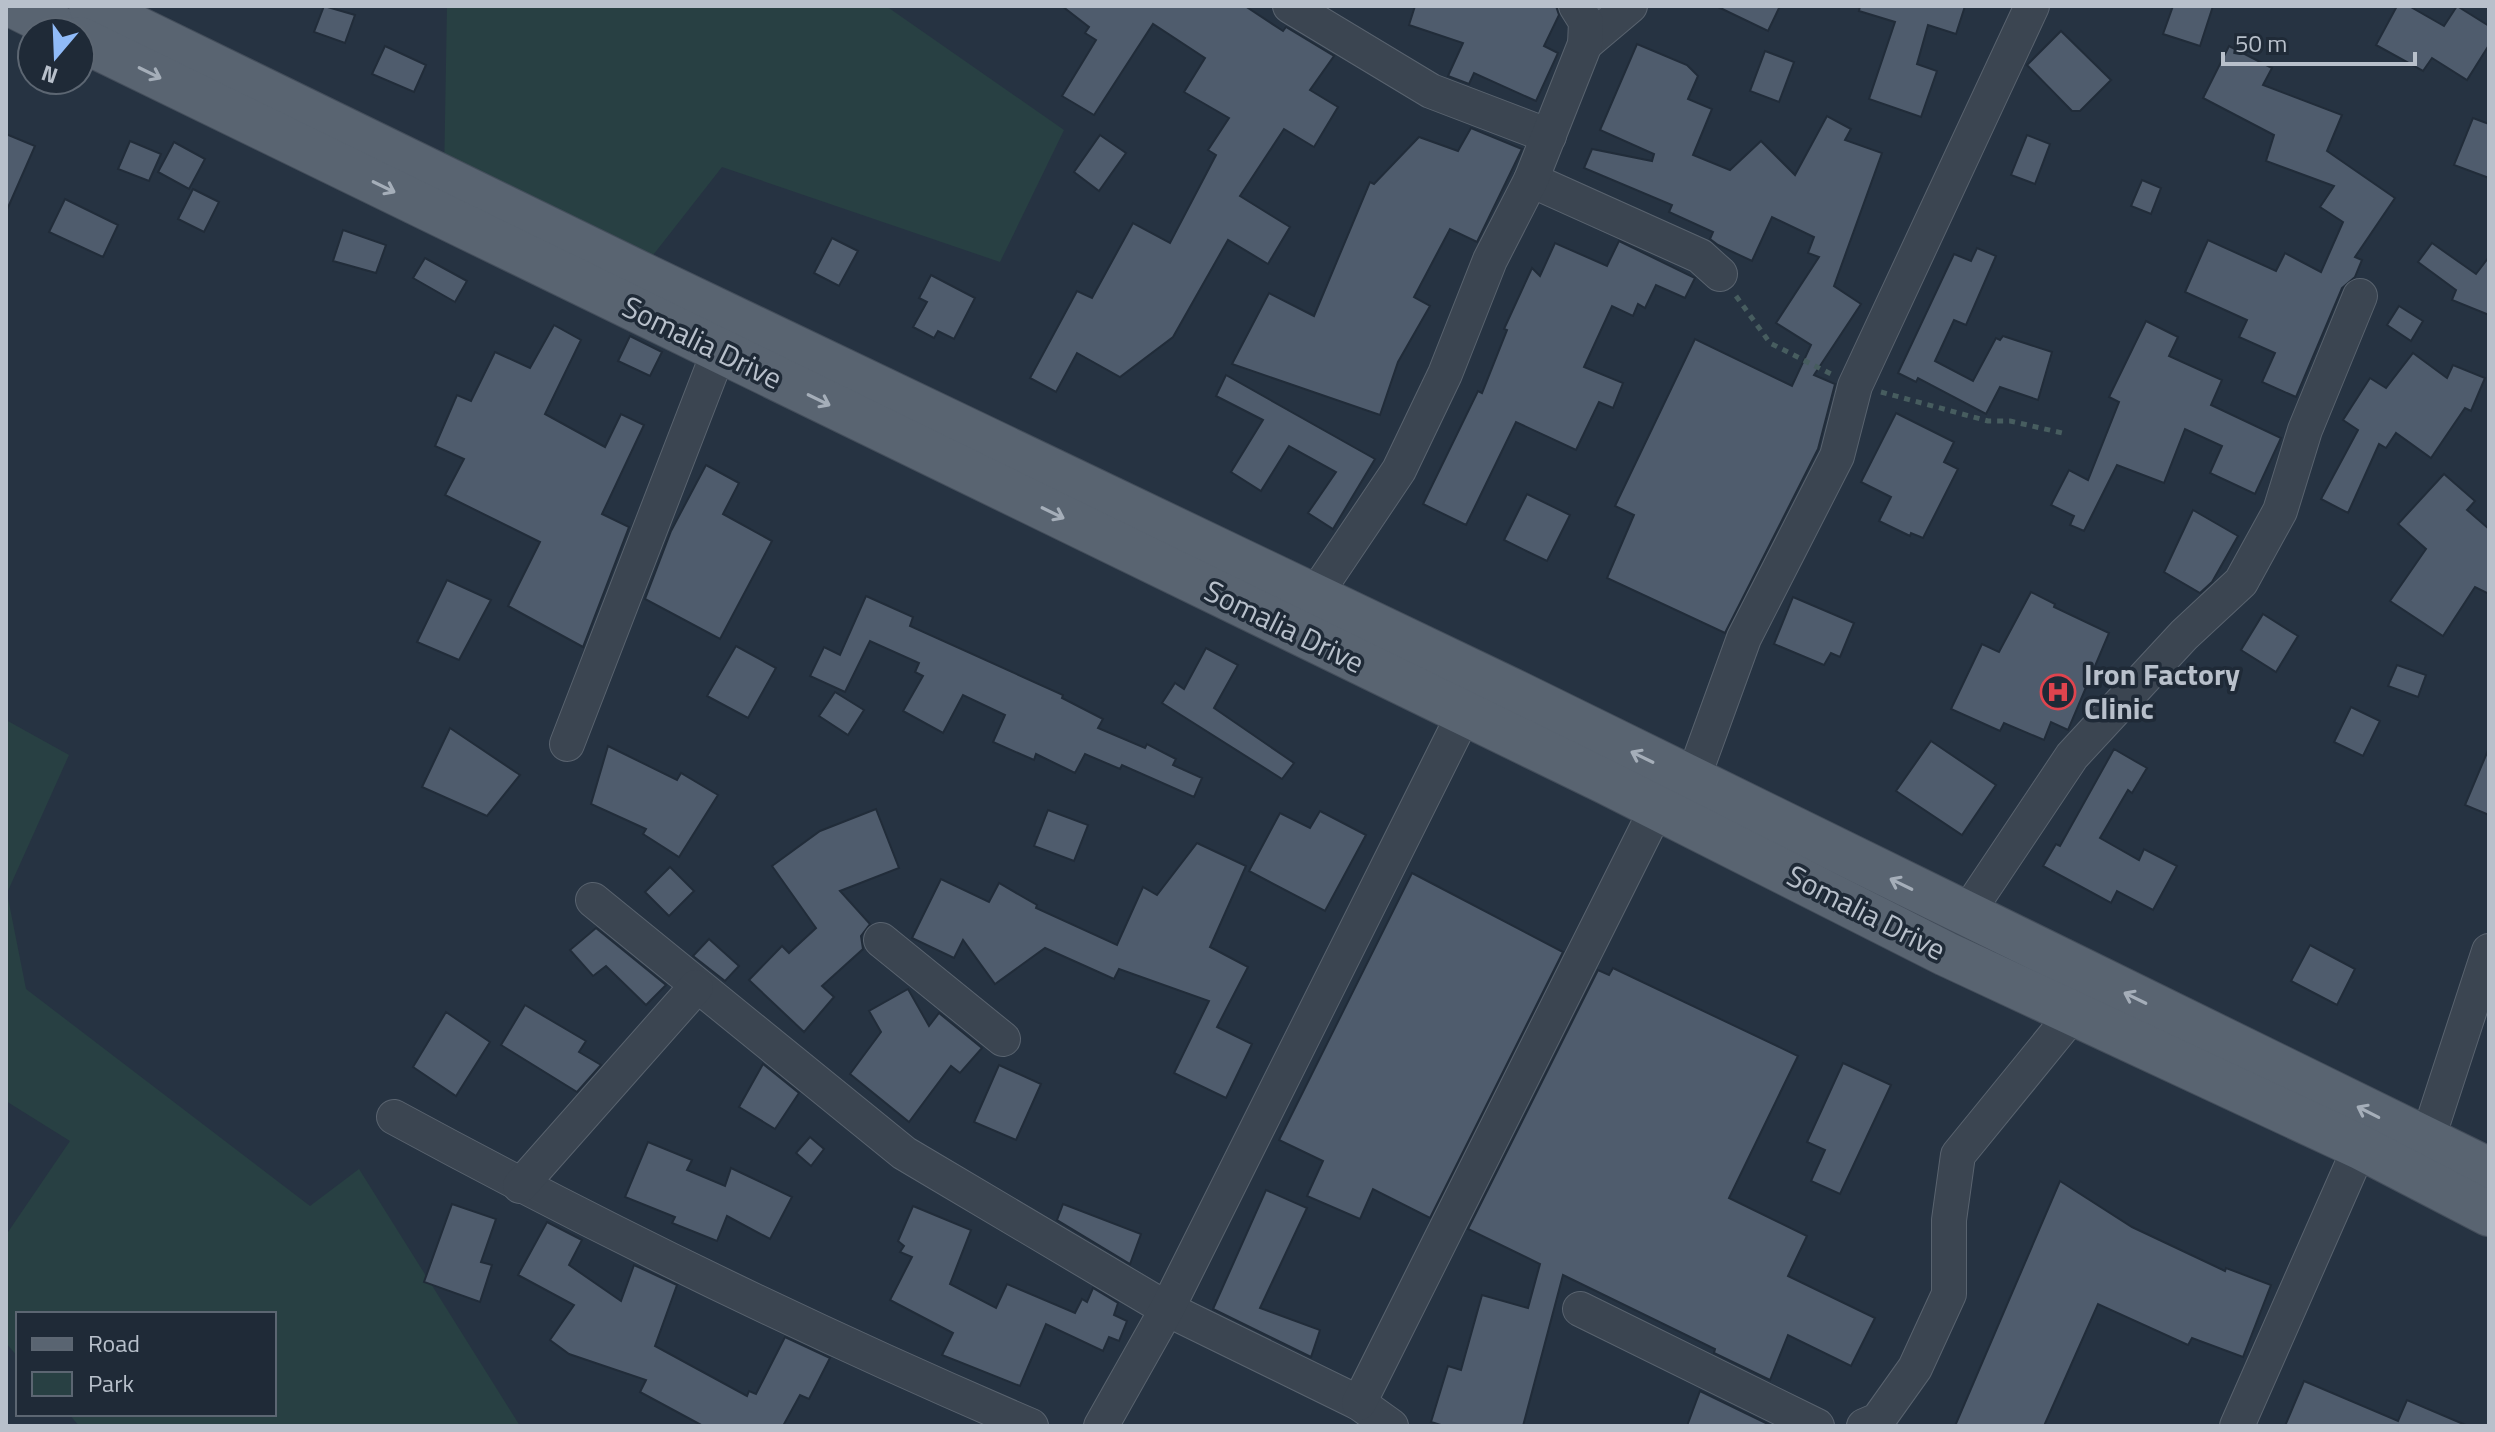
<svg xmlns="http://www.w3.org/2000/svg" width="2495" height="1432" font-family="'Titillium Web',sans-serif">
<rect width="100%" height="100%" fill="#263342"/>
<g fill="#284043">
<polygon points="447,6 886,6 1064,130 1000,262 722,167 639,273 444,177"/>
<polygon points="6,720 69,755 7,893 26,989 310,1206 359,1169 520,1426 79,1426 69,1414 274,1414 274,1314 18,1314 18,1357 6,1343 6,1235 70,1141 6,1101"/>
</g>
<g fill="#4f5c6d" stroke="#212c39" stroke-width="2">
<polygon points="324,6 355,15 345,43 314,32"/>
<polygon points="1062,6 1245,6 1283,31 1286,27 1334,56 1310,90 1338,107 1314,147 1284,129 1240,196 1290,227 1268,264 1228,240 1173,337 1120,377 1077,353 1056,392 1030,378 1077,291 1092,298 1133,223 1170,243 1216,155 1208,150 1229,118 1184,92 1205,58 1153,24 1094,115 1062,96 1096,40 1085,33 1089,27"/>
<polygon points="1415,6 1556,6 1559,15 1544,46 1558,53 1536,101 1474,73 1469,84 1448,76 1463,43 1409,25"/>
<polygon points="1716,6 1780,6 1768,31"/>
<polygon points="1860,6 1965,6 1956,34 1928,25 1917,64 1937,71 1921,117 1869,99 1895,22 1859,11"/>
<polygon points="2173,6 2213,6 2200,46 2163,34"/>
<polygon points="2397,6 2409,6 2444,26 2457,6 2489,26 2489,45 2467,80 2432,58 2423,71 2376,45"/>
<polygon points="2061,31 2111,80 2080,111 2072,111 2027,65"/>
<polygon points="1637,44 1687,65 1698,76 1688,99 1712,109 1693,155 1730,170 1761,141 1795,175 1827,116 1851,129 1845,140 1882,153 1834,286 1861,304 1814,375 1835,384 1818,449 1725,633 1607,578 1634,515 1615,506 1695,339 1792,386 1811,345 1776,323 1819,257 1808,253 1814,237 1772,217 1752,261 1718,245 1710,239 1713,232 1669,212 1672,205 1584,168 1592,149 1652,161 1654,154 1600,130"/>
<polygon points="385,46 426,65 414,92 372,74"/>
<polygon points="2229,46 2272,68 2263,85 2342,115 2327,151 2395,198 2355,257 2362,260 2355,277 2342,288 2296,397 2262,382 2275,353 2239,337 2247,320 2185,292 2208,240 2276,271 2285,253 2321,272 2343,222 2320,207 2334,186 2266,161 2274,135 2203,98"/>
<polygon points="1765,51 1794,62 1779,102 1750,91"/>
<polygon points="2473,118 2489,124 2489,178 2454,165"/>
<polygon points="1471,128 1522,149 1477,242 1450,229 1414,297 1430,306 1398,362 1380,415 1232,364 1269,293 1314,316 1370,182 1374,184 1419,137 1458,151"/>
<polygon points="6,134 35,146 6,212"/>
<polygon points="1100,135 1126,153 1099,191 1074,172"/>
<polygon points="2027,135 2050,144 2035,184 2011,175"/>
<polygon points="130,141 161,154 149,181 118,169"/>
<polygon points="174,142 205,159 189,189 158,172"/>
<polygon points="2142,180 2161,188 2151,214 2131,206"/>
<polygon points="193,189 219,202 204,232 178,219"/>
<polygon points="65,199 118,225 103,257 49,232"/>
<polygon points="343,230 386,245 376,273 333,261"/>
<polygon points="832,238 858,251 839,286 814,273"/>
<polygon points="1619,241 1695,278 1685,298 1656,285 1645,308 1638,304 1633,316 1612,306 1584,367 1623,383 1613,408 1599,402 1576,450 1516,422 1466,525 1423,504 1478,391 1482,393 1507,330 1504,329 1532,268 1540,276 1555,243 1607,266"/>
<polygon points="2432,243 2476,274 2489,257 2489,315 2452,300 2456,290 2418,262"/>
<polygon points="1977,248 1996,256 1966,325 1954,320 1935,361 1973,381 1996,338 2000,340 2003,336 2052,352 2038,400 2000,387 1986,414 1918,378 1916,382 1898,373 1954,254 1971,261"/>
<polygon points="425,258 467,281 455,302 413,278"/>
<polygon points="931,275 975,298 954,339 938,331 934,338 913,327 927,302 919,298"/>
<polygon points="2399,306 2423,321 2411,341 2387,325"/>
<polygon points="2146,321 2178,337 2169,356 2222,380 2211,405 2281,438 2255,494 2210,473 2222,446 2185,429 2164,483 2117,465 2084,531 2070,525 2074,516 2051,505 2069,470 2088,480 2119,402 2109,397"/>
<polygon points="554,325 581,340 545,414 605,447 621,414 644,425 602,514 629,527 583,647 508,606 540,542 445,495 464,459 435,446 457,395 471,401 495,352 530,368"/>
<polygon points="630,336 662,352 650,376 618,361"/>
<polygon points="2413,353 2447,378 2453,365 2485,378 2471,411 2465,408 2431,458 2396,433 2386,448 2379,444 2348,513 2321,499 2358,430 2343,420 2370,378 2386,388"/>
<polygon points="1226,375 1375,459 1333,529 1308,513 1336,472 1289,446 1261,491 1231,472 1263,420 1216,396"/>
<polygon points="1896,413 1954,442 1944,462 1958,469 1923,538 1911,533 1910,536 1879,521 1891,497 1861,482"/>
<polygon points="706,465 739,483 723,514 772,541 720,639 645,599 671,531"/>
<polygon points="2444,474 2475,501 2467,510 2489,529 2489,594 2475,587 2443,636 2390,601 2426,549 2398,524"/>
<polygon points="1527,494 1570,515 1547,561 1504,540"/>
<polygon points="2193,510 2238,536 2212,582 2200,593 2164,572"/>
<polygon points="447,580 491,600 459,660 417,642"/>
<polygon points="2031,592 2055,604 2054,607 2109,633 2068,730 2051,722 2044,740 2004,723 2000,731 1951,709 1982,644 1999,652"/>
<polygon points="866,596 913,617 910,626 1063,695 1062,698 1103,719 1098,728 1145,748 1147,744 1176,759 1173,765 1202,778 1194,797 1122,765 1120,769 1085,754 1075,773 1036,754 1034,760 993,742 1005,715 963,695 943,733 903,711 923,676 915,672 919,663 870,641 845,692 810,676 824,647 840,655"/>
<polygon points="1793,597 1854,623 1840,657 1831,653 1824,665 1774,644"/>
<polygon points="2263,614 2298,636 2276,672 2241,650"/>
<polygon points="736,646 776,668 748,718 707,696"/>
<polygon points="1206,648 1238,665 1214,708 1294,763 1282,779 1162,703 1175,683 1184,689"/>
<polygon points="2397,665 2426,675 2418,697 2388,686"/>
<polygon points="835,692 864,710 848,735 819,716"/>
<polygon points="2351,707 2380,721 2363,756 2334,742"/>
<polygon points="450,728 520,775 487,816 422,787"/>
<polygon points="1931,741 1996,785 1962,835 1896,791"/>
<polygon points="608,746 677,780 681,773 718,795 679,857 643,834 646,829 591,804"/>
<polygon points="2489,748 2489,815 2465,805"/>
<polygon points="2114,749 2147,768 2132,793 2128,790 2100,838 2139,860 2144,849 2177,866 2153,910 2117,891 2111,903 2043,866 2056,844 2060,846"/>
<polygon points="876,809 899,868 840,891 870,924 861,936 863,949 822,986 834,997 804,1032 749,980 782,946 789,953 816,928 772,866 820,831"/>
<polygon points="1048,810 1088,825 1074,861 1034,846"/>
<polygon points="1320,811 1366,835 1325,911 1249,871 1280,813 1310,828"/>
<polygon points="1197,843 1246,866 1210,947 1248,967 1217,1027 1252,1044 1226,1098 1174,1073 1209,1001 1119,969 1114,979 1045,948 995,984 963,940 954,958 912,938 941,879 989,902 999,883 1037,905 1036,908 1117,945 1143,887 1157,895"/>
<polygon points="670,867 694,891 669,916 645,892"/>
<polygon points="1412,873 1563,952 1430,1218 1373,1189 1360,1219 1307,1196 1323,1161 1279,1140"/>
<polygon points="596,928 666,985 646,1005 606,966 593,976 570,950"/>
<polygon points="709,939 739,966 725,981 693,956"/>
<polygon points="2310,945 2355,969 2337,1005 2291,981"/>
<polygon points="1613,968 1798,1056 1729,1198 1807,1236 1788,1276 1875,1318 1851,1366 1788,1335 1770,1380 1714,1353 1715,1349 1563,1275 1523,1426 1444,1426 1431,1422 1448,1366 1461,1370 1482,1295 1528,1308 1540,1264 1468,1229 1598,970 1609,975"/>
<polygon points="908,989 929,1026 939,1013 982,1048 960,1073 951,1066 909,1122 850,1074 881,1032 869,1011"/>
<polygon points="525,1005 586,1041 579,1052 601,1065 577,1092 501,1045"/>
<polygon points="446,1012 490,1042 456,1096 413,1067"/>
<polygon points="1843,1063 1891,1085 1840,1194 1811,1181 1825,1150 1807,1142"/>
<polygon points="763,1064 799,1093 775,1129 739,1107"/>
<polygon points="999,1065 1041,1084 1016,1140 974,1122"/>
<polygon points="810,1137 824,1149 811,1166 796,1153"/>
<polygon points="648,1142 692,1160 687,1170 725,1186 731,1168 792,1197 770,1239 727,1216 717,1241 672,1223 675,1217 625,1197"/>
<polygon points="2060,1181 2132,1227 2225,1271 2226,1268 2271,1285 2243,1357 2192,1338 2188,1345 2098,1304 2044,1426 1955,1426"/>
<polygon points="1266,1190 1307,1208 1260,1308 1320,1330 1311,1357 1213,1309"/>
<polygon points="452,1204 496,1219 481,1262 492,1265 480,1302 424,1282"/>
<polygon points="1063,1204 1141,1234 1130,1264 1057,1220"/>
<polygon points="913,1206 971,1230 950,1284 996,1308 1007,1284 1075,1313 1082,1299 1087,1302 1093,1288 1118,1303 1114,1315 1127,1321 1119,1341 1109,1337 1103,1351 1046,1324 1020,1386 942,1355 953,1333 890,1300 912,1257 900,1252 904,1246 898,1241"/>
<polygon points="547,1222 582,1240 569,1265 621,1301 634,1265 677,1285 655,1346 747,1396 749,1391 756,1394 785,1337 830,1358 809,1399 800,1395 783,1426 703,1426 640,1392 646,1380 569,1354 550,1340 574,1305 518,1275"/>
<polygon points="2304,1381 2398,1421 2407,1400 2468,1426 2285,1426"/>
<polygon points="1700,1391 1772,1426 1687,1426"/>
</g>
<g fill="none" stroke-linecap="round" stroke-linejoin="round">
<g stroke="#59636f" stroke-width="36">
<g id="minor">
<polyline points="1290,6 1431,91 1549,136"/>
<polyline points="1585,44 1630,6"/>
<polyline points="1531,180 1700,256 1720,274"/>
<polyline points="1315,595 1399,470 1445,374 1490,260 1531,180 1585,44 1586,22 1576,6"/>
<polyline points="567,744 719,351"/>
<polyline points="1684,803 1744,638 1837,456 1855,386 2032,6"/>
<polyline points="593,900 904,1153 1167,1309 1359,1403 1391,1426"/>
<polyline points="1965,916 2072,756 2184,635 2241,582 2280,511 2305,430 2360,296"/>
<polyline points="881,940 1003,1039"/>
<path d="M 394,1117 C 602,1230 814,1333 1031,1426"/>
<polyline points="2427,1141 2489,951"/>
<polyline points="520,1186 696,987"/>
<polyline points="1580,1309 1817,1426"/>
<polyline points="1359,1403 1657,808"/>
<polyline points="1101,1426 1167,1309 1464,714"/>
<polyline points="1864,1426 1878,1420 1915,1368 1949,1294 1949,1220 1958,1155 2072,1015"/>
<polyline points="2237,1426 2360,1147"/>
</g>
</g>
<g stroke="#444e5b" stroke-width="46">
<g id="major">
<polyline points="14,6 66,32"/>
<polyline points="91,6 639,273 1509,689 2489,1170"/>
<polyline points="80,39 1606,782 1946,954 2360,1147 2489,1214"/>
</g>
</g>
<g stroke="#475d5f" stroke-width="5" stroke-dasharray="6 6" stroke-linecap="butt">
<polyline points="1736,296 1770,343 1831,374"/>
<polyline points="1881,392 1988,421 2010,421 2067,434"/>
</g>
<use href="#minor" stroke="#3b4551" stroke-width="34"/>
<use href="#major" stroke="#596471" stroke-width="44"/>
</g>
<defs><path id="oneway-shaft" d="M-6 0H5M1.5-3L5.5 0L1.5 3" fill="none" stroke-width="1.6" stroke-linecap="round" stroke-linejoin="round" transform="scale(2)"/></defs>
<g stroke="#a5aeb9">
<use href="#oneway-shaft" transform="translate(150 73) rotate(26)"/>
<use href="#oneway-shaft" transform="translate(384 187) rotate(26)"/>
<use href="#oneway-shaft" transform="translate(819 400) rotate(26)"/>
<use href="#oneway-shaft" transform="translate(1053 513) rotate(26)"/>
<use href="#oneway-shaft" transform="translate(1642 757) rotate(-154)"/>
<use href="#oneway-shaft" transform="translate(1901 884) rotate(-154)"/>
<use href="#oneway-shaft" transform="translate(2135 998) rotate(-154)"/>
<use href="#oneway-shaft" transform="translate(2368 1112) rotate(-153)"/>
</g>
<defs>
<g id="hospital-ring" transform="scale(1.8)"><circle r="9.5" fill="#1f2a37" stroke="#e0444e" stroke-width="1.5"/><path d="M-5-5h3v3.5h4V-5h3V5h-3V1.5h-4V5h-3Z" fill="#e0444e"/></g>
</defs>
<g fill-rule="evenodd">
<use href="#hospital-ring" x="2058" y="692"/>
</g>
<g text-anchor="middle" stroke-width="7" stroke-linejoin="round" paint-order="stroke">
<g font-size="30" fill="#b8c0cb" stroke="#1f2a37">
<text transform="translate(702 343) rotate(26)" y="10">Somalia Drive</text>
<text transform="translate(1284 627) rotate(26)" y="10">Somalia Drive</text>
<text transform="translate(1866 913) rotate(27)" y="10">Somalia Drive</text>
</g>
<g font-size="30" font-weight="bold" fill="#b8c0cb" stroke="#1f2a37" text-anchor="start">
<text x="2084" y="685">Iron Factory<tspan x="2084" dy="34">Clinic</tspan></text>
</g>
</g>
<rect width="2495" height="1432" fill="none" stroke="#b8c0cb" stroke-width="16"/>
<rect x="16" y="1312" width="260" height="104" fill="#1f2a37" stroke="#5c6672" stroke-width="2"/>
<rect x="32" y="1338" width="40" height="12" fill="#596471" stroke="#5c6672" stroke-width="2"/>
<text x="88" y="1352" font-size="24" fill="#b8c0cb">Road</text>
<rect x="32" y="1372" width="40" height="24" fill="#284043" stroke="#5c6672" stroke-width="2"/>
<text x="88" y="1392" font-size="24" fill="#b8c0cb">Park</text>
<g transform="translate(56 56) rotate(199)"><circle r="38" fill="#1f2a37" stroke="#5c6672" stroke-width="2"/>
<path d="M0-6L14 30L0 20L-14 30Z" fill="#90bbf8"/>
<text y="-12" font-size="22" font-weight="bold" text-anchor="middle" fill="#b8c0cb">N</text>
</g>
<path d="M2223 52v12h192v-12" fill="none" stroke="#b8c0cb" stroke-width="4"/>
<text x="2235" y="52" font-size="24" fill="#b8c0cb" stroke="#1f2a37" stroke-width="6" paint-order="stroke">50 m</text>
</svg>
